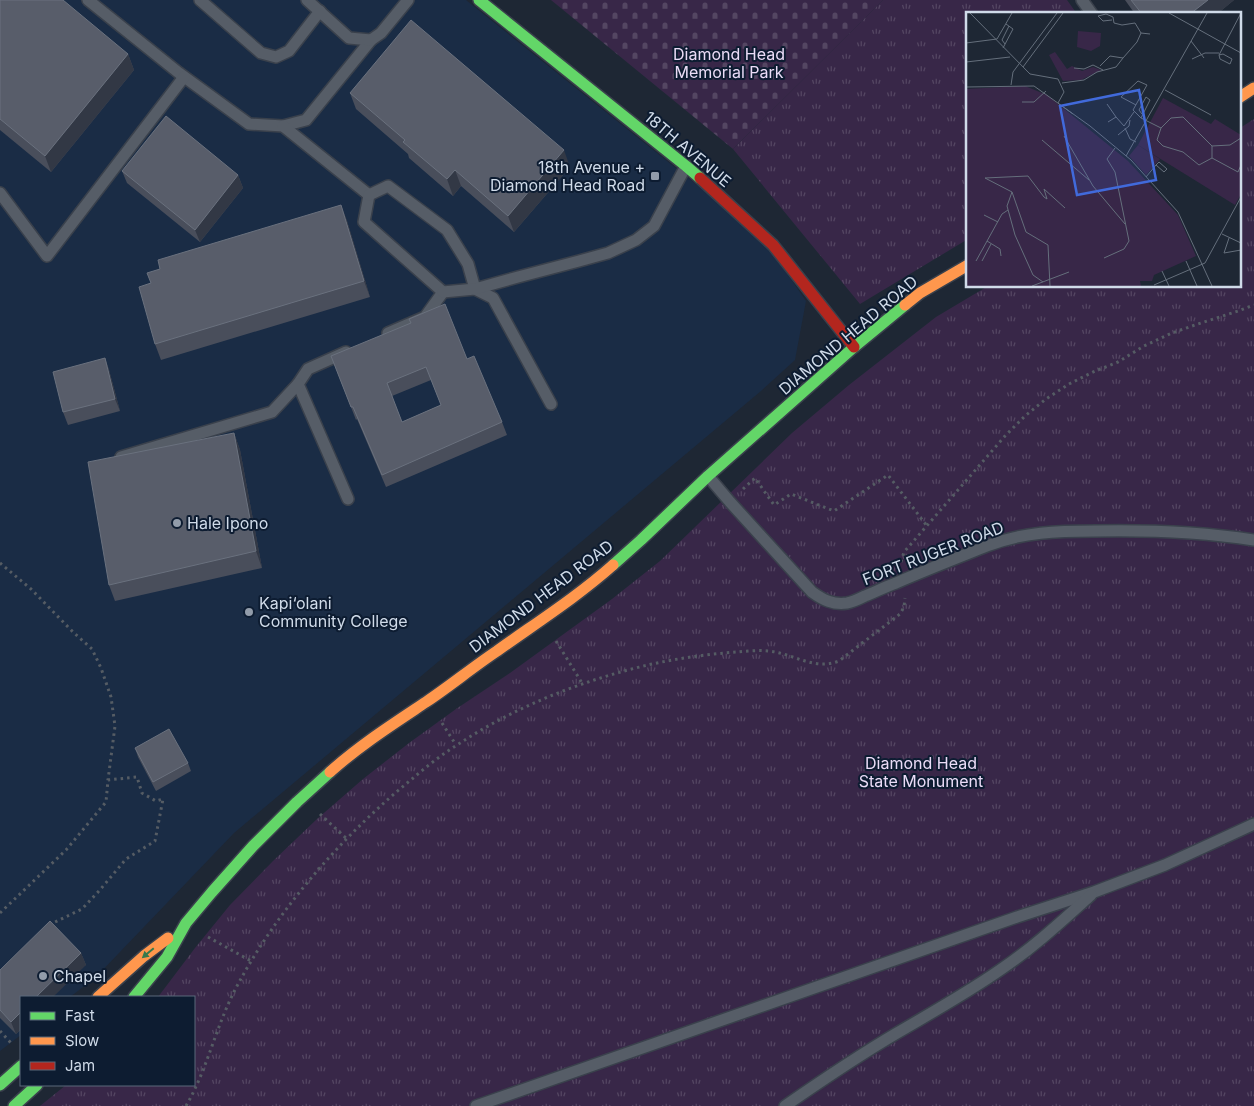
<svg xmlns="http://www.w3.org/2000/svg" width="1254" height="1106" font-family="Inter,sans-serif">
<defs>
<pattern id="grass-tufts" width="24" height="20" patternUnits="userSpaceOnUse" patternTransform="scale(1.25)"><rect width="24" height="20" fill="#382748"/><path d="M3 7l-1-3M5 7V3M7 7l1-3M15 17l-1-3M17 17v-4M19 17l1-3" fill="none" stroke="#544662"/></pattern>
<pattern id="cemetery-stones" width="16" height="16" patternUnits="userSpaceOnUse" patternTransform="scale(1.25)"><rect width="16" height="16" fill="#382748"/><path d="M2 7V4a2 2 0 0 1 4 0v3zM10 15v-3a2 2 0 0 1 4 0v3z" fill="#544662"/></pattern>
</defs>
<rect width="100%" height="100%" fill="#1e2734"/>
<polygon fill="#1a2c45" points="0,0 466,0 762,237 806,301 795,360 761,391 234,833 96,977 70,997 21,997 21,1035 0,1051"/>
<g fill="url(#grass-tufts)">
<polygon points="883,0 1067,0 1077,14 968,14 968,239 860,304 733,149"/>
<polygon points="1254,119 1254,1106 40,1106 66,1085 194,1085 194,997 158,997 195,948 230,905 273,861 317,819 363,779 409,743 456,709 510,673 612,599 660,561 792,433 849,385 936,317 988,286 1240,286 1240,128"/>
</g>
<polygon fill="url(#cemetery-stones)" points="551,0 883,0 733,149"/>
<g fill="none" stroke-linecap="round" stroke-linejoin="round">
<g stroke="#3a414c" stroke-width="14">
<g id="lane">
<polyline points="88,0 179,73 249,124 283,126 306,120 371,40"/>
<polyline points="200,0 261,53 276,57 289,51 320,11"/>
<polyline points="307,0 349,38 371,40 381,33 408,0"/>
<polyline points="1082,0 1092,14"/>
<polyline points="283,126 369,195 364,222 443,292 425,317 388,333"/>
<polyline points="0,193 47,256 184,77"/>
<polyline points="369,195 388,186 447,230 468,264 475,289 493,298 551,404"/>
<polyline points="443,292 475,289 518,277 579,261 608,253 636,240 654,226 686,166"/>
<polyline points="346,352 308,369 298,384 348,499"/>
<polyline points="121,457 272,412 298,384"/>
<path d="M 708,476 L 730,502 L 812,592 C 823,600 833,605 847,603 C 853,602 859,599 865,596 C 875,592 885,587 896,583 C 926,570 957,558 987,546 C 1022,532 1059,531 1095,531 C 1148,530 1202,532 1254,540"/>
<polyline points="476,1106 1017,917 1094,892 1165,865 1254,824"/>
<path d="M 785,1106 C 821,1081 858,1056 897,1033 C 931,1013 967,993 1000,970 C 1033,948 1062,921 1091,895"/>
</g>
</g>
<g stroke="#3a414c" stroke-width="14">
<g id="fast">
<polyline points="479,0 686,166 700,178"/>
<polyline points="613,565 641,540 708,476 854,347 905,305"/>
<polyline points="134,997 167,957 186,923 212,892 253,846 297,802 330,772"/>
<polyline points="0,1085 21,1066"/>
<polyline points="14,1106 37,1085"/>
</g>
</g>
<g stroke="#3a414c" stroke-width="14">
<g id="slow">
<polyline points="1240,97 1254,88"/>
<polyline points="905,305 920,293 968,265"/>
<path d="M 330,772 C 360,745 393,724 426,702 C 450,686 473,667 497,651 C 536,623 577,597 613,565"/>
<polyline points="98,997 144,956 168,938"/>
</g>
</g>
<g stroke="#3a414c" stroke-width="14">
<polyline id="jam" points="700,178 773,245 854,347"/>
</g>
<g stroke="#555c64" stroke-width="3" stroke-dasharray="2.5 4" stroke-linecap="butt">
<polyline points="743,489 755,478 774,505 791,494 834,511 888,475 927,526"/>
<polyline points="901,562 904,552 1005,436 1025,416 1046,399 1069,384 1093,372 1118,362 1144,346 1172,333 1195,325 1238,311 1254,305"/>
<polyline points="0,563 31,589 73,632 92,649 101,668 111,697 115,726 108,780"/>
<polyline points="556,641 582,683"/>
<polyline points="442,723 456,745"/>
<polyline points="320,814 347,839"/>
<polyline points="0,913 66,850 106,802 108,780 137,777 142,793 156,801 163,799 155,841 126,859 99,891 82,909 51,924"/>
<polyline points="208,937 251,961"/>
<polyline points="0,1031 11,1043"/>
<path d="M 186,1106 C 208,1068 216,1025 237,986 C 278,909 344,834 412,779 C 426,767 441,755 457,745 C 516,706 583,680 652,664 C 680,658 709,654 737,652 C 747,651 758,650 768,651 C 793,653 813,671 839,661 L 900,614 L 904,607 L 905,598"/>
</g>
<use href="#lane" stroke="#565d67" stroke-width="11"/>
<use href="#fast" stroke="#63d668" stroke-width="11"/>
<use href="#slow" stroke="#ff974d" stroke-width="11"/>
<use href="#jam" stroke="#b3261e" stroke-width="11"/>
</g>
<g fill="#494e5b" fill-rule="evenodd">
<polygon points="0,0 128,54 134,70 51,172 0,130"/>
<polygon points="1125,0 1234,0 1217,14 1135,14"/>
<polygon points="350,93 570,167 514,232 461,186 453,196 409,158 408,154 356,109"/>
<polygon points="122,171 238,175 243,188 200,242 127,183"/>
<polygon points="341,205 347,221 370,297 161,360 155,344 151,283 160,269"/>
<path d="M 331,356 L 467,359 L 502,422 L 507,435 L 386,487 L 357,419 L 356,420 ZM 431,380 L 441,405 L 402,422 L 392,396 Z"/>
<polygon points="105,358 109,370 120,411 68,425 63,412"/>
<polygon points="234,433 240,450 262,568 115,601 109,585"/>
<polygon points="135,748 188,763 191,771 156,791 138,757"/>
<polygon points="81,953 86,965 21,997 21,1029 16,1034 0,1018 0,970"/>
</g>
<g fill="#323845">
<polygon points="1208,0 1234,0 1217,14 1190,14"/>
<polygon points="128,54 134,70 51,172 45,156"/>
<polygon points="564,150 570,167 514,232 508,216"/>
<polygon points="455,170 461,186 453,196 447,179"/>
<polygon points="238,175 243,188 200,242 195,230"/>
<polygon points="341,205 347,221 370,297 364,281"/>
<polygon points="105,358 109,370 120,411 115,399"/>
<polygon points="234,433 240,450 262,568 256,551"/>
<polygon points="81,953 86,965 53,997 36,997"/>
<polygon points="21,1012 21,1029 16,1034 11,1022"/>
</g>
<g fill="#585d6a" stroke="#6a717e" fill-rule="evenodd">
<polygon points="0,0 63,0 128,54 45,156 0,119"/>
<polygon points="1131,0 1208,0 1190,14 1142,14"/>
<polygon points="411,20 564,150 508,216 455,170 447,179 403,142 405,140 350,93"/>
<polygon points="166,116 238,175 195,230 122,171"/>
<polygon points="341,205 364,281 155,344 139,287 151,283 147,273 160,269 158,260"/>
<path d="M 445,304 L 467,359 L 474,356 L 502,422 L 382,475 L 353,407 L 351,407 L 331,356 L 411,323 L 409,319 ZM 426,367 L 441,405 L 402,422 L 387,383 Z"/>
<polygon points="105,358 115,399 63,412 53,372"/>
<polygon points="234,433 256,551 109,585 88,462"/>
<polygon points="169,729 188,763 153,782 135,748"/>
<polygon points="50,921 81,953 36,997 21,997 21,1012 11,1022 0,1010 0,970"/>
</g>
<defs><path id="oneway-solid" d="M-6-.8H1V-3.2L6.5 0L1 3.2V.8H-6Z" transform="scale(1.25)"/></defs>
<use fill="#38794c" href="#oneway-solid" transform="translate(148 953) rotate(140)"/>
<g fill="#929caa" stroke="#0d1c31" stroke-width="2">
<rect x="650" y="171" width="10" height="10" rx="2.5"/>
<circle cx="177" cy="523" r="5"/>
<circle cx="249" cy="612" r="5"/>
<circle cx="43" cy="976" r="5"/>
</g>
<g text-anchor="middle" stroke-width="4" stroke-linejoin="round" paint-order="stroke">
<g font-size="16" fill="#ebdcf7" stroke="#0d1c31">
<text x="729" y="60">Diamond Head<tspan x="729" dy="18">Memorial Park</tspan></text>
<text x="921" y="769">Diamond Head<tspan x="921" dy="18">State Monument</tspan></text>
</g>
<g font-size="16" fill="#d0dbe9" stroke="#0d1c31">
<text transform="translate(688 149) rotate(40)" y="6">18TH AVENUE</text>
<text transform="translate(848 335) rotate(-40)" y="6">DIAMOND HEAD ROAD</text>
<text transform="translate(933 553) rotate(-21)" y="6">FORT RUGER ROAD</text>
<text transform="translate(541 596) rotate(-37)" y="6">DIAMOND HEAD ROAD</text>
</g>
<g font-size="16" fill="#d0dbe9" stroke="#0d1c31" text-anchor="start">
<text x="645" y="173" text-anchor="end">18th Avenue +<tspan x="645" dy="18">Diamond Head Road</tspan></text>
<text x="187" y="529">Hale Ipono</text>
<text x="259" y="609">Kapi‘olani<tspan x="259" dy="18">Community College</tspan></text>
<text x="53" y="982">Chapel</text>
</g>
</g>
<g transform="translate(966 12)">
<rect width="275" height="275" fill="#1e2734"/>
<path d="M 112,19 L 135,21 L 134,34 L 125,39 L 111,35 ZM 59,74 L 81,83 L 162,149 L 212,203 L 230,244 L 188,263 L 186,269 L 174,269 L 175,274 L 0,274 L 0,77 ZM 172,133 L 194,147 L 180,163 L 163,144 Z" fill="#382748"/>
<path d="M 197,86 L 245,112 L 249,107 L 275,123 L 275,182 L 269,193 L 172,133 Z" fill="#382748"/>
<path d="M 89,40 L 101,57 L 106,54 L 116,59 L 127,55 L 135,58 L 115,68 L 97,69 L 83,43 Z" fill="#382748"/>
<path fill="none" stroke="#656f7c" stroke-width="1" d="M 4,1 L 64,62 L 92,67 L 98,80 L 92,91M 203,1 L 275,41M 146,8 L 137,9 L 132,4 L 140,2 L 147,5 L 148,11 L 156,13 L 169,11 L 175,21 L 184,22M 225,29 L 238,46M 0,31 L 31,27 L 46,1M 39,32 L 36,28 L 43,14M 37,36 L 47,17 L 40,12M 257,42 L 266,47 L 264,52 L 254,47 L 253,43 ZM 253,43 L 275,1M 157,46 L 171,30 L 175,21M 226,47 L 239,41 L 253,41M 0,50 L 44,45M 57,55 L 97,1M 108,56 L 118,57 L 127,53 L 137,58M 96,71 L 118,68 L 131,60 L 150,55 L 157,46 L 144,44 L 134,54M 45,73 L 47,60 L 91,1M 0,75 L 68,74 L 124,114 L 165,148 L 212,200 L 246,274M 199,78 L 245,103M 56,90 L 68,90 L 80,79M 93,92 L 107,102M 141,92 L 150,105M 170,93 L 155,85 L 172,69 L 181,73 L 167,98 L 175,106M 176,102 L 173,98 L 180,85 L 184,88 L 175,106 L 195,116 L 205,106 L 217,105 L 246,134 L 246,146 L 233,153 L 217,140 L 197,134 L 191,128 L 195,116M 142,110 L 150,105 L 158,114 L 168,100M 159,116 L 164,127 L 170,130M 152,123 L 163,114 L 164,108M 98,124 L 127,174 L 159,212M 76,128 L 123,168M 246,134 L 264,133 L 275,126M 160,144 L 241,1M 246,146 L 272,160 L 275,153M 180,165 L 190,153 L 193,150 L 201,157 L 198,160 L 190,153M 46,180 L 60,220 L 82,233 L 84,274M 18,203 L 32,210M 256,222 L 275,231M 263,226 L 258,241 L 275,238M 21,229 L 34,237 L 35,244M 138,246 L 158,237 L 163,229 L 149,160 L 141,147 L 149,136M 10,249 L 36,202 L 42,198M 16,249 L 25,232M 220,249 L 231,274M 196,259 L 203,274M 77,270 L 67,263 L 49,223 L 41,194 L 46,180 L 19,166 L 62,164 L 78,185 L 81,187 L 78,177 L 99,196M 188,273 L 239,251 L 275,185M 66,274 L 103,260"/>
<path fill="#416adb" fill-opacity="0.15" stroke="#416adb" stroke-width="2.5" d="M 173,78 L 190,168 L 111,183 L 94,94 Z"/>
<rect width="275" height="275" fill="none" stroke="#d0dbe9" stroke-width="2.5"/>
</g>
<rect x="20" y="996" width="175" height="90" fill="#0d1c31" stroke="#5b687b"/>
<rect x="30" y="1012" width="25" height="8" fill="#63d668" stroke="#5b687b"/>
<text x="65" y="1021" font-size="15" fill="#d0dbe9">Fast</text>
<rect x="30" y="1037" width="25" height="8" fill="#ff974d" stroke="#5b687b"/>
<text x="65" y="1046" font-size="15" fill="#d0dbe9">Slow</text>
<rect x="30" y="1062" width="25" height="8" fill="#b3261e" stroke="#5b687b"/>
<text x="65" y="1071" font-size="15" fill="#d0dbe9">Jam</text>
</svg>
